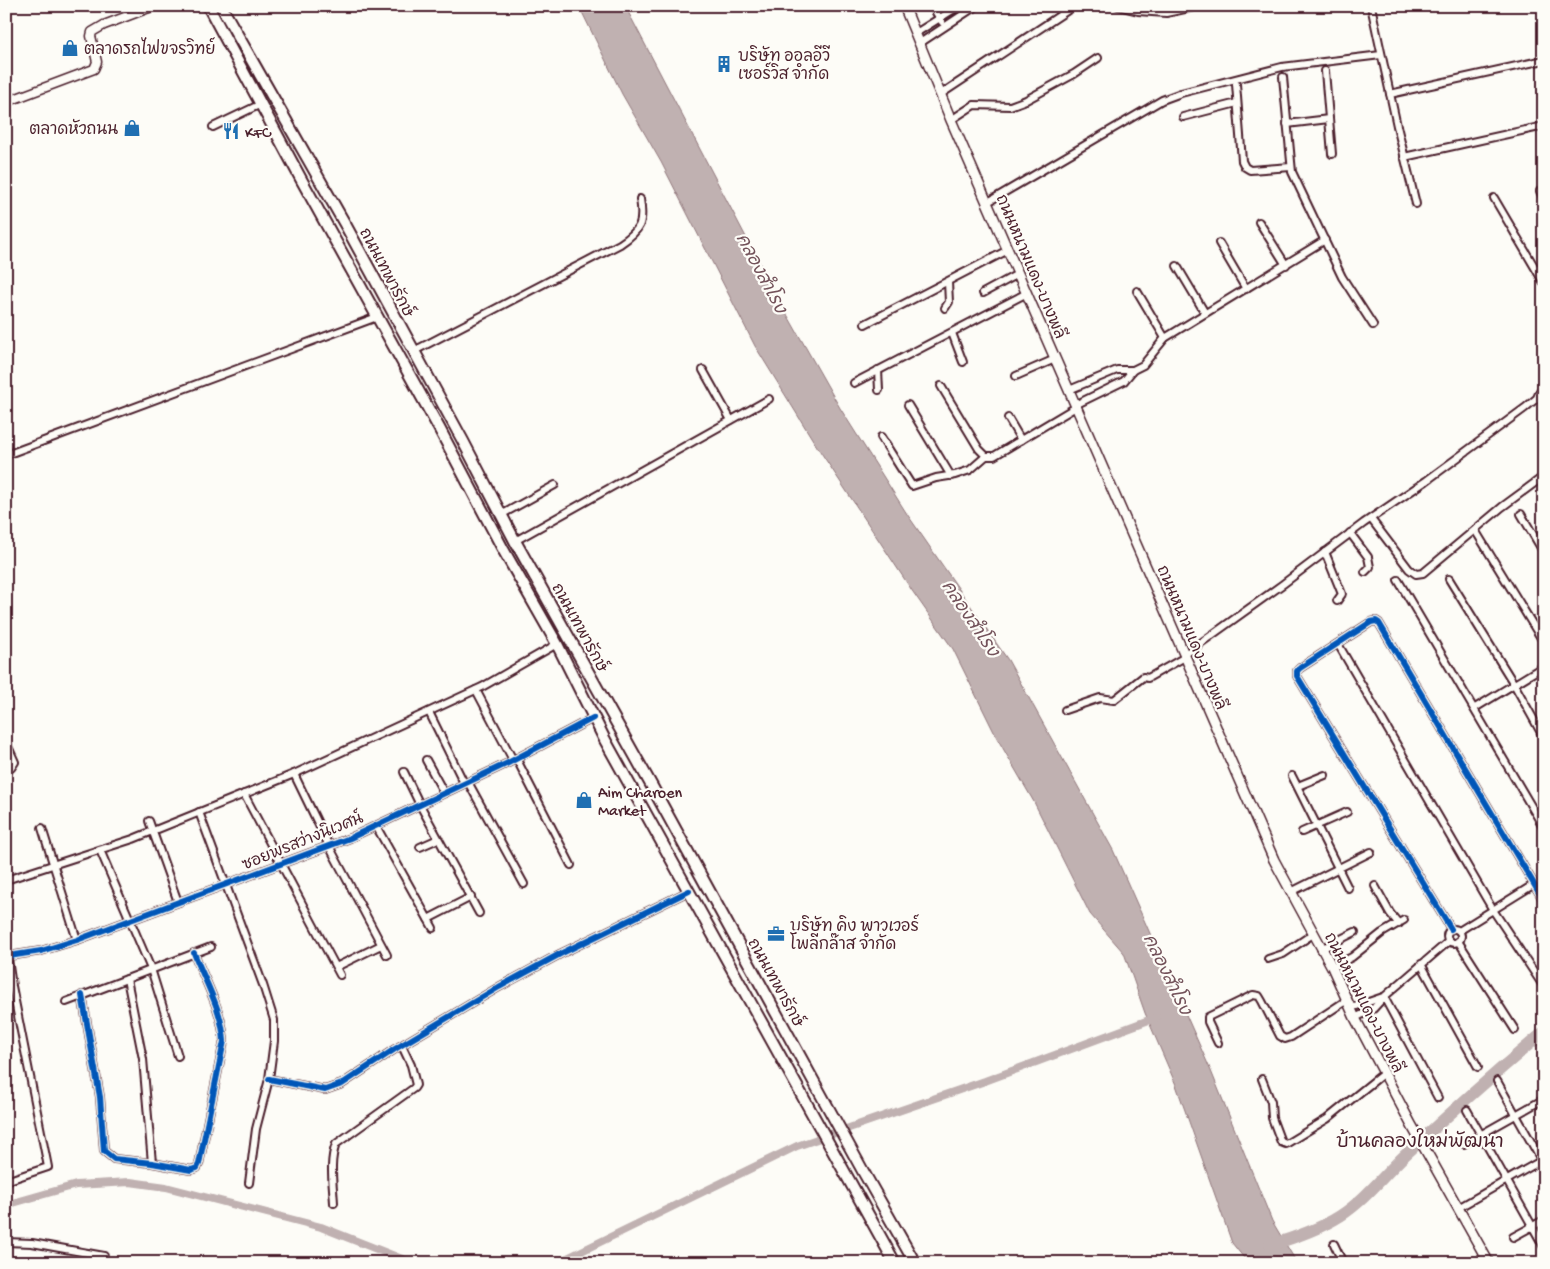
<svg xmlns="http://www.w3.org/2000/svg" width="1550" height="1269" font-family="'Gochi Hand','Playpen Sans Thai',sans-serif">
<rect width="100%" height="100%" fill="#fdfcf7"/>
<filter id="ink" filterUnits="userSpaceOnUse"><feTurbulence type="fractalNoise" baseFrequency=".02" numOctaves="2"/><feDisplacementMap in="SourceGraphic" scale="10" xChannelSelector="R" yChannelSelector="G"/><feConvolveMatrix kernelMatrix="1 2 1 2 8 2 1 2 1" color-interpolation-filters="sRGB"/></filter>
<g filter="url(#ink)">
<polygon fill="#c0b1b1" stroke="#91777b" points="579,6 625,6 780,302 840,408 907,514 1008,660 1113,850 1211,1071 1272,1221 1297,1263 1248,1263 1232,1243 1176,1085 1145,1013 1124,953 1090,914 1034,802 997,738 953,649 913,592 816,445 755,346 661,162 622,94"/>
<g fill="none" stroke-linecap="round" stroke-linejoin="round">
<g stroke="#c0b1b1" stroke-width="8">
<polyline points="6,1205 76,1185 130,1182 166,1187 321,1227 412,1263"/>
<polyline points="557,1263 797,1146 985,1081 1157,1017"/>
</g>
<path stroke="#c0b1b1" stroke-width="12" d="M 1270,1245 C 1294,1238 1318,1230 1340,1216 C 1365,1200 1383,1176 1404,1156 C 1450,1113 1496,1072 1544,1032"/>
<g stroke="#4a1f2b" stroke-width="10">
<g id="minor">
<polyline points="932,6 942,22"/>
<polyline points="1118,6 1138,11 1166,13 1199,6"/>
<polyline points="1371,6 1397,126 1416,204"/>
<polyline points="916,33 959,6"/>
<polyline points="920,43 976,6"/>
<polyline points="1325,71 1332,154"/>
<polyline points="1283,77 1292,172 1342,277 1373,325"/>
<polyline points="1236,84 1242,161 1245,167 1250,170 1291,167"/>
<polyline points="941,94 1074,6"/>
<polyline points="1390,94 1544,60"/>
<polyline points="1183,117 1237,103"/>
<polyline points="951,120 974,105 1010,106 1026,100 1074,74 1098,58"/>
<polyline points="1287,124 1329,119"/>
<polyline points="213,127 261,104"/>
<polyline points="1404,157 1544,126"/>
<polyline points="1540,191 1544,200"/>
<polyline points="1494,198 1544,283"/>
<polyline points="988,202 1162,100 1181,93 1282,67 1381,55"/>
<polyline points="1259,222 1286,265"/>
<polyline points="1219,243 1246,289"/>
<polyline points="1177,266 1205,313"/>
<polyline points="1137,291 1165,338"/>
<polyline points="983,293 1018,274"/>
<polyline points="945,308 949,302 948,282"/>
<polyline points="865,324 1008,250"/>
<polyline points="952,333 963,362"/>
<path d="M 414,351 L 620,244 C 641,230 644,223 640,199"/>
<polyline points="703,370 731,420"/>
<polyline points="878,370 879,390"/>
<polyline points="1016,376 1055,359"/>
<polyline points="854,383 1027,293"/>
<polyline points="941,386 979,449 986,456 994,456 1076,407"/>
<polyline points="1069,390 1117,370 1133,370"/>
<polyline points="908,405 951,476"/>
<polyline points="1075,405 1124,381 1133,370 1143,365 1165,338 1325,240"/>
<polyline points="1008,418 1021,440"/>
<polyline points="881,437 912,486 936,478 955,475 970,470 986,456"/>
<polyline points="6,455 377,317"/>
<polyline points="1521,514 1544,553"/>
<polyline points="501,515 555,485"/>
<polyline points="1371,519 1409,569 1416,574 1423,573 1502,507 1544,476"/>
<polyline points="1475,530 1544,643"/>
<polyline points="1350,533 1368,557 1370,567 1365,572"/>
<polyline points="515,541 769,399"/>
<polyline points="1325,552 1342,594 1337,601"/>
<polyline points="1449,579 1514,684 1544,738"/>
<polyline points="1398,580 1544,828"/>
<polyline points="1338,644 1493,910 1544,987"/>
<polyline points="1184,655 1283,584 1364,523 1426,481 1525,408 1537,398 1540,391"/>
<polyline points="476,690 513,760"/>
<polyline points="1475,708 1544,666"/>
<polyline points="1065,710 1100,698 1114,700 1143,677 1148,678 1185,657"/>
<polyline points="429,712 464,783"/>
<polyline points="6,742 15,762 11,768 6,770"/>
<polyline points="516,758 571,865"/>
<polyline points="426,760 444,793"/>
<polyline points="404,772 420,805 479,913"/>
<polyline points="294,774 329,846 387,955"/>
<polyline points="1292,776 1348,888"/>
<polyline points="468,782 524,884"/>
<polyline points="1298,786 1325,775"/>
<polyline points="244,794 340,975"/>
<polyline points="199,812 263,985 274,1020 274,1041 269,1079 256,1129 249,1183"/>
<polyline points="149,821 178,902"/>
<polyline points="376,826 433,928"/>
<polyline points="42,828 77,940"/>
<polyline points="1302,832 1347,812"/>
<polyline points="420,847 438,839"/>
<polyline points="100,850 151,969 178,1056"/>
<polyline points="6,880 133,839 294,774 482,687 557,644"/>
<polyline points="1375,886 1390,913 1399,924"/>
<polyline points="1291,892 1371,852"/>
<polyline points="428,919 471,897"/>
<polyline points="1451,929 1297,676 1297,671 1300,668 1371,622 1376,621 1379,623 1544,901"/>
<circle cx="1454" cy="936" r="7"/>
<polyline points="1459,931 1533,885"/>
<polyline points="1458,941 1515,1030"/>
<polyline points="6,946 12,986 48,1167 6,1181"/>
<polyline points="1321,949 1355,932"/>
<polyline points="9,956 41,951 77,940 350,838 508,763 593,718"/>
<polyline points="1268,959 1283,954 1313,934"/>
<polyline points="1421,964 1478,1067"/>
<polyline points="336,967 381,945"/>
<polyline points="1332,967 1352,957 1382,933 1404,920"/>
<polyline points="127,979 143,1059 152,1163"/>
<path d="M 82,995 L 100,1097 L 104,1151 L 114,1159 L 152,1163 L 191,1170 L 197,1168 L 199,1164 L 224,1041 C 222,1010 205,981 194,953"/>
<polyline points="1384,997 1438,1098"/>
<polyline points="66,1002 211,947"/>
<polyline points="1351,1008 1383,997"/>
<polyline points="1355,1018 1373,1009 1384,997 1449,941"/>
<polyline points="1218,1043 1208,1022 1208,1017 1253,995 1259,996 1262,1001 1280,1036 1285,1039 1291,1037 1347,1000"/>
<polyline points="269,1079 325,1090 342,1084 395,1049 499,987 560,954 689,891"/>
<polyline points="1262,1079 1271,1102 1272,1118 1281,1142 1286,1144 1327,1119 1384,1073"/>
<polyline points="1497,1081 1544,1165"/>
<polyline points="1467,1110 1544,1247"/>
<polyline points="1464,1144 1544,1099"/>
<path d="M 334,1203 C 333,1184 329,1162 336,1144 L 414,1088 L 416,1085 L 411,1065 L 402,1046"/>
<polyline points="1458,1208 1544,1159"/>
<polyline points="1513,1237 1544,1220"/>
<polyline points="6,1242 32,1243 104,1256"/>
<polyline points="1334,1244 1343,1263"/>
</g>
</g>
<g stroke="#4a1f2b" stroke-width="11">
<polyline id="tertiary" points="6,102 94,69 97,62 91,36 92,32 104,25 154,6"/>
</g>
<g stroke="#4a1f2b" stroke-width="12">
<polyline id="secondary" points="904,6 951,120 1274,860 1332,967 1355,1018 1412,1126 1489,1263"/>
</g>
<g stroke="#4a1f2b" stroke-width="14">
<g id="primary">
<polyline points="208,6 301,179 439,428 504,551 557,644 605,740 895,1263"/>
<polyline points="221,6 346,226 463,441 515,541 649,781 864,1173 915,1263"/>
</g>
</g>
<use href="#minor" stroke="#fdfcf7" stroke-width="6"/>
<use href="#tertiary" stroke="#fdfcf7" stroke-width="8"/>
<use href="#secondary" stroke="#fdfcf7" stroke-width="9"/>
<use href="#primary" stroke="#fdfcf7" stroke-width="10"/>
<g stroke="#fdfcf7" stroke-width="9">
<g id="cycleway">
<polyline points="1451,929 1297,676 1297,671 1300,668 1371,622 1376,621 1379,623 1544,901"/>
<polyline points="9,956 41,951 77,940 350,838 508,763 593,718"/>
<path d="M 82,995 L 100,1097 L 104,1151 L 114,1159 L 152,1163 L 191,1170 L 197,1168 L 199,1164 L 224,1041 C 222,1010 205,981 194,953"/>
<polyline points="269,1079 325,1090 342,1084 395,1049 499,987 560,954 689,891"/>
</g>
</g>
<use href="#cycleway" stroke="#0057b8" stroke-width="6"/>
</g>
</g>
<defs>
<g id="shop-bare" transform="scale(1.35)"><path d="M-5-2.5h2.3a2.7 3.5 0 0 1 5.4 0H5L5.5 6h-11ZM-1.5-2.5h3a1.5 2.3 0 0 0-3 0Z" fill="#1f6fb2" stroke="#fdfcf7" stroke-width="2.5" paint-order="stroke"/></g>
<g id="building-bare" transform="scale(1.35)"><path d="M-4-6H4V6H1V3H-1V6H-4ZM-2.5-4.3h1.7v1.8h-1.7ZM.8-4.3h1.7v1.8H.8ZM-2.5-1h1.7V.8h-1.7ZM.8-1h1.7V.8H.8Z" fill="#1f6fb2" stroke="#fdfcf7" stroke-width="2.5" paint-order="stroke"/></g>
<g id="restaurant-bare" transform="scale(1.35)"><path d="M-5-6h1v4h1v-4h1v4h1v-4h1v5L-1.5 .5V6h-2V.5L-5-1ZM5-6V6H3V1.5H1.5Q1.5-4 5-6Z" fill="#1f6fb2" stroke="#fdfcf7" stroke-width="2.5" paint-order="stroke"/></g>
<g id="office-bare" transform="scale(1.35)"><path d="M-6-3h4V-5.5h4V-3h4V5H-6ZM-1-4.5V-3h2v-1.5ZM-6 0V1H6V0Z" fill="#1f6fb2" stroke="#fdfcf7" stroke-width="2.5" paint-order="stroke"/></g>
</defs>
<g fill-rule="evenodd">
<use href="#shop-bare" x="70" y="48"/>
<use href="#building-bare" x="724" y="64"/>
<use href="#shop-bare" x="132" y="128"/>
<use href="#restaurant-bare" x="231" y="131"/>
<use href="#shop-bare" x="584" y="800"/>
<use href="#office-bare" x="776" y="934"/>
</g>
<g text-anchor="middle" stroke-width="4.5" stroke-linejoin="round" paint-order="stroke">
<g font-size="16" fill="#4a1f2b" stroke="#fdfcf7" text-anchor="start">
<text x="84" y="54">ตลาดรถไฟขจรวิทย์</text>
<text x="738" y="61">บริษัท ออลอีวี<tspan x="738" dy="18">เซอร์วิส จำกัด</tspan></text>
<text x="118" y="134" text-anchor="end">ตลาดหัวถนน</text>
<text x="245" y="137">KFC</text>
<text x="598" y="797">Aim Charoen<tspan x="598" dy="18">Market</tspan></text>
<text x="790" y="931">บริษัท คิง พาวเวอร์<tspan x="790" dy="18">โพลีกล๊าส จำกัด</tspan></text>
</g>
<g font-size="16" fill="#4a1f2b" stroke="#fdfcf7">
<text transform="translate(1032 266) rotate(67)" y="6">ถนนหนามแดง-บางพลี</text>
<text transform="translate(388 272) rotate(62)" y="6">ถนนเทพารักษ์</text>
<text transform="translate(581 627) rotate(61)" y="6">ถนนเทพารักษ์</text>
<text transform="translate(1193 637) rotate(67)" y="6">ถนนหนามแดง-บางพลี</text>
<text transform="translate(302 840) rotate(-22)" y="6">ซอยพรสว่างนิเวศน์</text>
<text transform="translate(777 982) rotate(61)" y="6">ถนนเทพารักษ์</text>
<text transform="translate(1365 1002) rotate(63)" y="6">ถนนหนามแดง-บางพลี</text>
</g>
<g font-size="18" font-style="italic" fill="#73525a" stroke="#fdfcf7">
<text transform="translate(762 273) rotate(62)" y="6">คลองสำโรง</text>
<text transform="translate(971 618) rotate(56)" y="6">คลองสำโรง</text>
<text transform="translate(1168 974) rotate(64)" y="6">คลองสำโรง</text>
</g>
<g font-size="19" fill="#4a1f2b" stroke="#fdfcf7">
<text x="1420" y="1147">บ้านคลองใหม่พัฒนา</text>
</g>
</g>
<rect width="1550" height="1269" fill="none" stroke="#fdfcf7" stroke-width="25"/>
<rect x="12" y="12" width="1525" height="1244" fill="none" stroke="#4a1f2b" stroke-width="2" filter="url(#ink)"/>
</svg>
